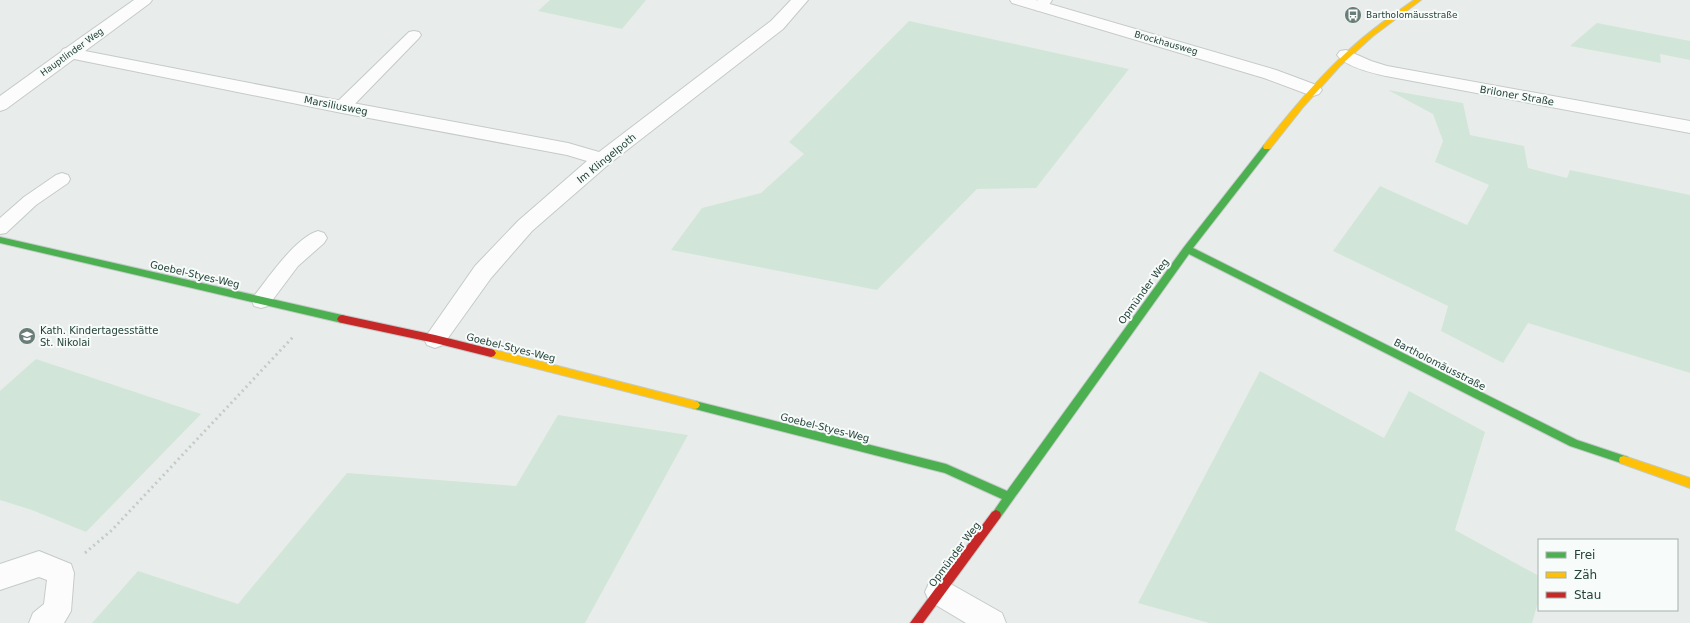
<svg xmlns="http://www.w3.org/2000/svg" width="1690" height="623" font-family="'DejaVu Sans',sans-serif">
<rect width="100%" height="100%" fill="#e8edeb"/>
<g fill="#d1e6d8">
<polygon points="550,0 646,0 622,29 538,11"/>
<polygon points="909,21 1129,69 1036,188 977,189 877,290 671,250 702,208 761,193 804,154 789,142"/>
<polygon points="1597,23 1690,41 1690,60 1660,54 1661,63 1570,46"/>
<polygon points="1388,90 1463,103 1470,135 1524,146 1528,168 1567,178 1570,170 1690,195 1690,373 1528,323 1503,363 1441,331 1448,306 1333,251 1380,186 1467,225 1489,185 1435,162 1443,141 1433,114"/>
<polygon points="36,359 201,414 86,532 32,510 0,500 0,391"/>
<polygon points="1260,371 1384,438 1409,391 1485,432 1455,530 1539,576 1539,599 1532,623 1209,623 1138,603"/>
<polygon points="558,415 688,435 585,623 92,623 138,571 238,604 347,473 516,486"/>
</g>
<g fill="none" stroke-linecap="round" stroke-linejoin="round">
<g stroke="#c5cac8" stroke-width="2">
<g id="lane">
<polygon points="1038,0 1052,0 1046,10 1041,11 1036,10 1034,7"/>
<polygon points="414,31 419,32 421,35 419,38 348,111 342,112 336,111 334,107 336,103 409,32"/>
<polygon points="62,173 68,175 70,179 68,183 36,205 6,233 0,234 0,218 24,197 56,175"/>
<path d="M 318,231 L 324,233 L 327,238 L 324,243 L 298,266 L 268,306 L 261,308 L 254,306 L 252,301 L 254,296 C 269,277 295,238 318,231 Z"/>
</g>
</g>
<g stroke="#c5cac8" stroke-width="2">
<g id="street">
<polygon points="134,0 152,0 150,3 85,51 342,101 568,143 599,152 771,21 791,0 808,0 783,29 609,164 532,231 491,278 443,345 435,348 427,345 424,339 475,266 518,221 587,161 567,155 342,113 74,59 6,109 0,111 0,96 61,52 63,49 66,48"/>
<polygon points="1010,0 1036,0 1276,70 1319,86 1322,90 1319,94 1313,96 1307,94 1264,78 1012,3"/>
<path d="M 1346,50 L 1371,61 L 1387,66 L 1690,121 L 1690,133 L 1386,76 C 1372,73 1346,67 1337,55 L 1340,51 Z"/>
<polygon points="39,551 71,564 74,573 71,611 64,623 29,623 33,613 44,604 47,580 39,577 0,590 0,564"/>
<polygon points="939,579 949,583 1002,613 1006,623 966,623 929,601 925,592 929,583"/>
</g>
</g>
<g stroke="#c3cbc8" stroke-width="2">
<g id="fast">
<polygon points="1267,144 1271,147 1270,149 1193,248 1577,440 1628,457 1629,460 1628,463 1624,464 1570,446 1189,254 1000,518 996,520 992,518 991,515 1002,499 945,473 695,409 692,408 690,405 692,402 695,401 946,464 1007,491 1184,247 1264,145"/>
<polygon points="0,237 342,315 345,316 347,319 345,322 342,323 0,243"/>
</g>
</g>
<g stroke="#c3cbc8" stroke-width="2">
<g id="slow">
<path d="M 1414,0 L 1421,0 L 1373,36 L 1340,66 L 1304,106 L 1270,149 L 1264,149 L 1263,147 L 1264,145 C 1290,112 1317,79 1348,51 C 1368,32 1391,16 1414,0 Z"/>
<polygon points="491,349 695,401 698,402 700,405 698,408 695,409 491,357 488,356 486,353 488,350"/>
<polygon points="1624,456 1690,478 1690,488 1620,463 1619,460 1620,457"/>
</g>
</g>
<g stroke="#c3cbc8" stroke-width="2">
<g id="jam">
<polygon points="342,315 435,335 491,349 494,350 496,353 494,356 491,357 435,343 342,323 339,322 337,319 339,316"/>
<polygon points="996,510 1000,512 1001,515 1000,518 923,623 910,623 992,512"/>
</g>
</g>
<polyline stroke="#c3ccca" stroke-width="3" stroke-dasharray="2 3.5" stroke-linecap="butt" points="85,553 112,530 293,337"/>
<use href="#lane" fill="#fcfcfc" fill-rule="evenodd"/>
<use href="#street" fill="#fcfcfc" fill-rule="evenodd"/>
<use href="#fast" fill="#4caf50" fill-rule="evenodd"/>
<use href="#slow" fill="#ffc107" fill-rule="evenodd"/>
<use href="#jam" fill="#c62828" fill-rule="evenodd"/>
</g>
<defs>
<g id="bus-disc" transform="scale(0.9)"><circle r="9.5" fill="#697e78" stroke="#f7fbf9"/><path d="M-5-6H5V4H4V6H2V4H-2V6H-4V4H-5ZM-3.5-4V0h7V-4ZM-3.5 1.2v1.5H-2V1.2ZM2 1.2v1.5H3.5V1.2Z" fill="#fff"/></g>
<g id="school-disc" transform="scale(0.9)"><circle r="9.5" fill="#697e78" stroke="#f7fbf9"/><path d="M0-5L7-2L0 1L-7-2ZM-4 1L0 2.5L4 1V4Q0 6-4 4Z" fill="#fff"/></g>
</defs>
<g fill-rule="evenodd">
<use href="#bus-disc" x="1353" y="15"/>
<use href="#school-disc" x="27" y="336"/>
</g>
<g text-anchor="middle" stroke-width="4" stroke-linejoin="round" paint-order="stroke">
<g font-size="9" fill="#24423a" stroke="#f7fbf9" text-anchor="start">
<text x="1366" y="18">Bartholomäusstraße</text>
</g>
<g font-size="9" fill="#24423a" stroke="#f7fbf9">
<text transform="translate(1166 43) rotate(16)" y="3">Brockhausweg</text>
<text transform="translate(72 52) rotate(-36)" y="3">Hauptlinder Weg</text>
</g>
<g font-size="10" fill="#24423a" stroke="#f7fbf9">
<text transform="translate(1517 95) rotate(10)" y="4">Briloner Straße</text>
<text transform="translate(336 105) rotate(11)" y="4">Marsiliusweg</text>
<text transform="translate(606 158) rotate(-39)" y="4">Im Klingelpoth</text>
<text transform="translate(195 274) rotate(13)" y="4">Goebel-Styes-Weg</text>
<text transform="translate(1143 291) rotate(-54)" y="4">Opmünder Weg</text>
<text transform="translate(511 347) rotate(14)" y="4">Goebel-Styes-Weg</text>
<text transform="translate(1440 364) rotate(27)" y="4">Bartholomäusstraße</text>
<text transform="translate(825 427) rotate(14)" y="4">Goebel-Styes-Weg</text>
<text transform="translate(954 554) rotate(-53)" y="4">Opmünder Weg</text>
</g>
<g font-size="10" fill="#24423a" stroke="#f7fbf9" text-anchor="start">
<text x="40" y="334">Kath. Kindertagesstätte<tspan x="40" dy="12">St. Nikolai</tspan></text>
</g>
</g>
<rect x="1538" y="539" width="140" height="72" fill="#f7fbf9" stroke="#a3b1ad"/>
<rect x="1546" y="552" width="20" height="6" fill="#4caf50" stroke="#a3b1ad"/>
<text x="1574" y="559" font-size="12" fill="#24423a">Frei</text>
<rect x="1546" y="572" width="20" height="6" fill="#ffc107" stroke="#a3b1ad"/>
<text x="1574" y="579" font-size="12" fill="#24423a">Zäh</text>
<rect x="1546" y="592" width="20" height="6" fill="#c62828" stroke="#a3b1ad"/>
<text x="1574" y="599" font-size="12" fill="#24423a">Stau</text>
</svg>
